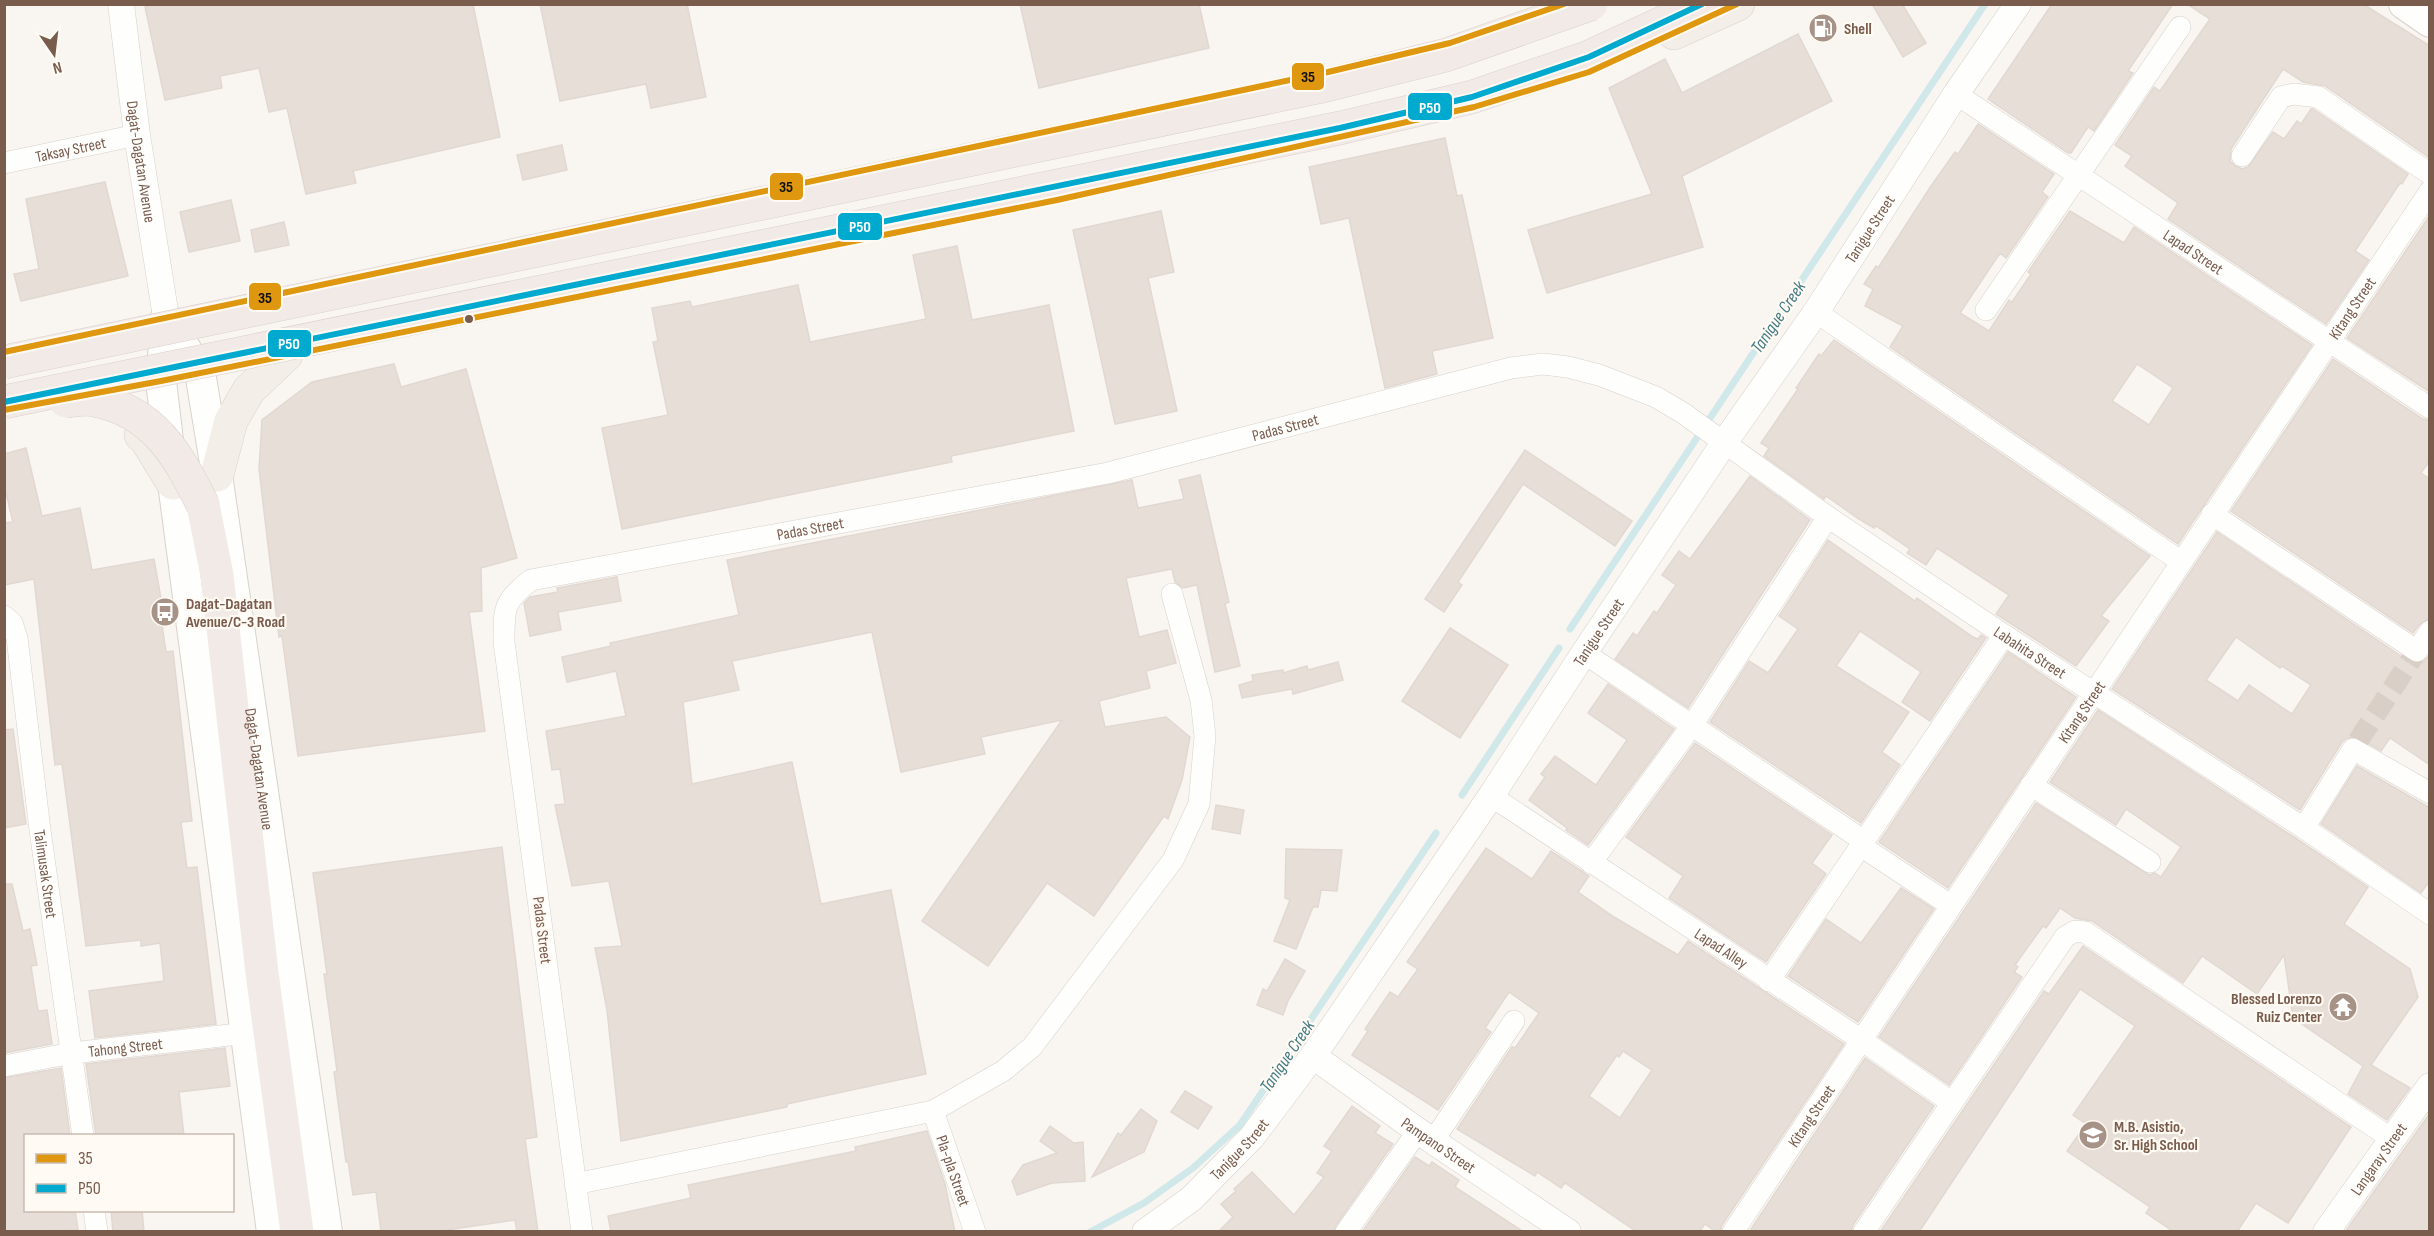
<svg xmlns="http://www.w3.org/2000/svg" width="2434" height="1236" font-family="'Sofia Sans Condensed',sans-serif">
<rect width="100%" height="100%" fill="#f9f5f0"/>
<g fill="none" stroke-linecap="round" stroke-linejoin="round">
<g stroke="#d0e8ea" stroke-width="7">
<polyline points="1570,629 1985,4"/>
<polyline points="1462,795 1559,648"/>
<polyline points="1090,1232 1144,1203 1193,1168 1240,1125 1436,833"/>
</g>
</g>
<g fill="#e6ded7" stroke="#e2d8d2" stroke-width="1.5" fill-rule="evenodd">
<polygon points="155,4 473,4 500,137 353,171 356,183 306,194 287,108 269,112 259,68 220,76 222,88 165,100 145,7"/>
<polygon points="540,4 687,4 706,97 651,108 646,84 560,101"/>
<polygon points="1020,4 1199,4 1209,48 1039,88"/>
<polygon points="1872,4 1902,4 1926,43 1903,57"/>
<polygon points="2052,4 2173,4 2128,71 2133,73 2094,131 2088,127 2071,153 2068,153 1988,99"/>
<polygon points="2187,4 2363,4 2430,46 2430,158 2325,86 2303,82 2283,69 2231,149 2230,161 2235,166 2242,169 2248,167 2273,132 2284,139 2297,121 2301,124 2311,109 2313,109 2408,174 2402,184 2400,183 2355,251 2369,260 2326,324 2168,219 2178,203 2125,166 2132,156 2115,145 2154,87 2160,91 2210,19"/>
<polygon points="1798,34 1832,101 1682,176 1703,247 1547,293 1528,230 1652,194 1609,88 1665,59 1682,93"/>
<path d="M 1978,124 L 2054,174 L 2042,192 L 2048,197 L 2006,258 L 2001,254 L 1998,256 L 1960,313 L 1989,331 L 2009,300 L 2012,302 L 2031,274 L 2028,272 L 2070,211 L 2124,243 L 2134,227 L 2312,345 L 2178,544 L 1890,347 L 1903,326 L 1865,306 L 1873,289 L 1864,284 L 1876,266 L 1878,268 L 1931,186 L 1955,152 L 1958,154 ZM 2137,364 L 2173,388 L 2149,425 L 2112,401 Z"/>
<polygon points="1445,138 1457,196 1462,195 1493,338 1432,351 1437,374 1385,388 1349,218 1321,224 1309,167"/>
<polygon points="562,145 567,170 523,180 517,155"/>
<polygon points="105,182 128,276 21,301 14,274 39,269 26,199"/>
<polygon points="231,200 240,241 189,252 180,212"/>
<polygon points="1161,211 1174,272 1148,278 1177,411 1115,424 1073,230"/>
<polygon points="2430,215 2430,392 2347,338"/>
<polygon points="284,222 289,245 255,252 251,230"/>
<polygon points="957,246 972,320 1049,305 1074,431 951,456 952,462 622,529 602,428 668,415 653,342 658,341 652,308 690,301 692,307 798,285 810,342 926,319 913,255"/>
<polygon points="1834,340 2150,556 2101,616 2109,621 2076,666 1996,614 2009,595 1937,548 1926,565 1907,553 1910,549 1876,526 1874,528 1859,519 1826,496 1824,499 1764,456 1769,448 1761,443 1798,389 1796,388 1819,354 1821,356"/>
<polygon points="2333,359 2423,419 2430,421 2430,460 2421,473 2430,479 2430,618 2420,624 2413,633 2231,511"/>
<polygon points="394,364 401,387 466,369 517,558 481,568 482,611 469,612 485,731 298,756 282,636 279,637 259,469 262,420 312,382"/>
<polygon points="26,448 42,516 80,508 92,570 154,559 162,604 159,604 166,652 173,651 192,821 181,822 187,868 197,867 216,1024 95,1038 89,991 164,981 160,943 141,946 141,940 86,946 62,764 55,765 34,579 4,585 4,523 13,522 4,485 4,454"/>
<polygon points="1525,450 1632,521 1615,546 1523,484 1458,582 1462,585 1444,612 1425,599"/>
<polygon points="1200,475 1229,602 1225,604 1240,666 1215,672 1197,585 1183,588 1175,582 1172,569 1126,578 1139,637 1167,630 1176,663 1146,671 1150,688 1099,701 1105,727 1166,717 1190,737 1182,780 1168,819 1164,816 1094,916 1047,883 988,966 922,921 1062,720 981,737 985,754 901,772 872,632 732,661 739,690 683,702 692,784 792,762 821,904 891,890 926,1074 787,1104 787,1107 621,1141 607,1010 595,948 622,946 609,881 572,886 555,805 565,804 560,769 552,770 546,731 626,716 616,671 567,682 562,657 611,646 610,643 739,615 727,560 1132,480 1138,508 1184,499 1179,480"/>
<polygon points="1750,476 1810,520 1688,708 1615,659 1633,633 1637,636 1654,611 1657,613 1676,585 1662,575 1679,551 1690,559"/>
<path d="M 2217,532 L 2410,662 L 2422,663 L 2430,655 L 2430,765 L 2390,738 L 2381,751 L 2359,738 L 2347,738 L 2342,742 L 2300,810 L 2112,689 ZM 2236,637 L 2280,668 L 2282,666 L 2311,685 L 2292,714 L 2249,685 L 2238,701 L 2206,680 Z"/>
<polygon points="1828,540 1915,601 1917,598 1973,637 1978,639 1981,635 1986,638 1930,721 1902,702 1921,672 1860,631 1836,666 1909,712 1882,752 1900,765 1861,823 1710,722 1749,661 1768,673 1798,629 1779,616"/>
<polygon points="617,577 621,601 558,612 561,630 530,636 524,603 530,597 558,592 557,588"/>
<polygon points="1450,628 1508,665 1460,738 1402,701"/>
<polygon points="2008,652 2076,697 1948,888 1879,842"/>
<polygon points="1338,662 1343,680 1293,694 1292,689 1242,698 1239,685 1253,681 1252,675 1283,670 1283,673 1307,666 1308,670"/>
<polygon points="1608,684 1674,729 1588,845 1566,830 1567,828 1529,800 1545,777 1541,774 1555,756 1596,785 1627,740 1588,713"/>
<polygon points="2098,710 2297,839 2368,887 2344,924 2410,969 2418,997 2371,1065 2410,1088 2387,1120 2348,1094 2363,1066 2293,1018 2284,955 2257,994 2202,956 2183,983 2092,921 2075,918 2060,908 2046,928 2043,926 2015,965 2018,967 2014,972 2022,977 1949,1085 1879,1037 2036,803 2149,875 2155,873 2161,877 2181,847 2126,809 2116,825 2050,782"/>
<polygon points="13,729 26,824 4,828 4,730"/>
<polygon points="1695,743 1832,835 1812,863 1826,874 1766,962 1669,898 1683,876 1626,837"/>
<polygon points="2357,766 2430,808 2430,880 2421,893 2321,824"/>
<polygon points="1216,805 1244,810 1240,834 1212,829"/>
<polygon points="502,847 537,1137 525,1139 538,1232 517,1232 515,1220 433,1232 381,1232 376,1192 353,1195 348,1161 346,1162 334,1072 337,1071 324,974 327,974 313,873"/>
<path d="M 1486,848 L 1532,879 L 1551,851 L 1589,876 L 1578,892 L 1614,917 L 1678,955 L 1688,941 L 1844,1044 L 1722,1225 L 1720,1232 L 1716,1232 L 1705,1224 L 1699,1232 L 1637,1232 L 1565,1183 L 1561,1188 L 1537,1172 L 1535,1176 L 1457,1129 L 1512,1047 L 1515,1048 L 1539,1013 L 1509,992 L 1485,1028 L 1491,1032 L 1438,1110 L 1352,1055 L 1368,1031 L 1365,1029 L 1390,992 L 1398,997 L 1418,969 L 1407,962 ZM 1623,1051 L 1652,1070 L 1620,1118 L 1589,1096 L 1617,1055 L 1619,1057 Z"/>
<polygon points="1286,849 1342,850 1337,891 1321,890 1318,907 1313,907 1296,949 1274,941 1290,900 1285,898"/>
<polygon points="4,884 12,884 23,931 30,929 37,965 31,966 38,1011 47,1010 52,1044 4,1053"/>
<polygon points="1901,888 1934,909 1858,1022 1788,976 1826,919 1861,943"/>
<polygon points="2083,946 2351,1127 2288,1223 2256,1203 2237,1232 2174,1232 2146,1213 2150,1207 2067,1151 2086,1124 2073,1115 2135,1026 2080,989 1919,1232 1880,1232 2044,991 2049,994"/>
<polygon points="1285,959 1305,971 1288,1001 1283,1015 1257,1005 1263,989 1267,991"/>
<polygon points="225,1048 230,1086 179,1092 184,1136 96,1136 86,1064"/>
<polygon points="1865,1058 1934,1106 1853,1225 1851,1232 1749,1232"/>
<polygon points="61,1068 70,1136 25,1136 26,1210 75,1210 78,1230 4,1232 4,1078"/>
<polygon points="1185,1091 1212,1107 1198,1129 1171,1112"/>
<polygon points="1352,1106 1380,1126 1375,1133 1393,1144 1336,1225 1333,1232 1218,1232 1233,1217 1221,1204 1236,1191 1234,1189 1252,1172 1294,1215 1324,1177 1317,1173 1332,1151 1324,1146"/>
<polygon points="1141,1109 1157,1121 1144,1152 1092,1177 1118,1133 1121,1135"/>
<polygon points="2430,1113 2430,1232 2345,1232"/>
<polygon points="1050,1126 1074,1143 1083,1142 1085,1181 1052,1183 1017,1195 1012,1181 1023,1165 1057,1153 1040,1141"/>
<polygon points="927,1131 945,1184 955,1232 611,1232 608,1216 691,1198 688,1185 856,1151 855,1147"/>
<polygon points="1415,1157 1429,1166 1432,1162 1459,1180 1455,1187 1524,1232 1362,1232"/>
<polygon points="111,1210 142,1210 144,1232 113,1232"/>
</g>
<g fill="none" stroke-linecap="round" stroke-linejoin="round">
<polyline stroke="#d9cfc7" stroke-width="21" stroke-dasharray="21 10" stroke-linecap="butt" points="2358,741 2415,654"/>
<g stroke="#d7d1cb" stroke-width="22">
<g id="minor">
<path id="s1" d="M 1956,94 L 2430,408"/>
<polyline points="2242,156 2281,97 2294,94 2318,97 2430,174"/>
<path id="s2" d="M 4,163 L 137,135"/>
<polyline points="1986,310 2180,27"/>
<polyline points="1816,312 2180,561"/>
<polyline points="2212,514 2417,651 2430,631"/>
<path id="s3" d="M 4,616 L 12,623 L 17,638 L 40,830 L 83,1136"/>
<polyline points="1584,653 1864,841"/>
<polyline points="2031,785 2150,862"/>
<path id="s4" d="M 1491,796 L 1860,1039 L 1951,1102"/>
<polyline points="2304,828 2353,749 2430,793"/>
<polyline points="1861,846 1950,905"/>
<polyline points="1591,863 1693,724 1828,517"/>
<polyline points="1769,981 2004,635"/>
<path id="s5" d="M 4,1066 L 72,1053 L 247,1033"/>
<path id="s6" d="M 933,1111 L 975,1232"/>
<polyline points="1433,1141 1514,1021"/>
<polyline points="575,1184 933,1111 1003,1071 1032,1047 1173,860 1199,804 1205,736 1201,700 1172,594"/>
<polyline points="94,1210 97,1232"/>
<path id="s7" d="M 582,1232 L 504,642 C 504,609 503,601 531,580 L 1108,473 L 1511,368 L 1543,364 L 1568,367 L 1599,375 L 1656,397 L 1683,413 L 1828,517 L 2004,635 L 2304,828 L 2430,914"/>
<polyline points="1346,1232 1418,1131"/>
<path id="s8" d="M 1733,1232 L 2430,191"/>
<polyline points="1864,1232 2065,937 2075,931 2085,932 2392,1139"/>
</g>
</g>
<g stroke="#d7d1cb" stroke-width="27">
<g id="tertiary">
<path id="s9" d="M 121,4 L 137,135 L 166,317"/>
<path id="s10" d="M 1313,1056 L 1418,1131 L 1568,1232"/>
<path id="s11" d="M 1145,1232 L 1191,1199 L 1252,1137 L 1313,1056 L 1491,796 L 1584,653 L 1724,443 L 1816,312 L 1956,94 L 2018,4"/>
<path id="s12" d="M 2326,1232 L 2430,1086"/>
</g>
</g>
<g stroke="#d9d2cb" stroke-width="32">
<g id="secondary">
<polyline points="2404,4 2430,22"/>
<path id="s13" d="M 166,317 L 200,372 L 217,475 L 327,1232"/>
<polyline points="164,345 161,381 173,483 272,1232"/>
</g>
</g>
<g stroke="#dad1cc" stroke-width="34">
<g id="primary">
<polyline points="1674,33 1738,4"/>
<polyline points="141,435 146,439 173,483"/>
<polyline points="217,475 231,421 249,390 286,355"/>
</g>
</g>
<g stroke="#dad1cc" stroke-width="34">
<polyline id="motorway" points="203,505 217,575 262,973 297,1232"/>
</g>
<use href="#minor" stroke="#fefefd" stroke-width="21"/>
<use href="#tertiary" stroke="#fefefd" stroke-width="26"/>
<use href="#secondary" stroke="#fefefd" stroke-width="30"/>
<use href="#primary" stroke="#f3eee8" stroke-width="33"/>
<use href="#motorway" stroke="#f2eae7" stroke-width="33"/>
<g stroke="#dad1cc" stroke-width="34" stroke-linecap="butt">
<g id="motorway-bridge">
<polyline points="4,362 1327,85 1446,55 1591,4"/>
<path d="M 66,401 C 75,400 85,398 94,400 C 154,411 178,455 203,505"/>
<polyline points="4,402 1340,128 1472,97 1589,57 1703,4"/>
</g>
</g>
<use href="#motorway-bridge" stroke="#f2eae7" stroke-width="33"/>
<g stroke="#fffaf3" stroke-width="10">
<g id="bus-1">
<polyline points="4,352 1328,72 1450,43 1564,4"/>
<polyline points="4,410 161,381 1057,200 1474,107 1589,72 1737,4"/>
</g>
</g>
<g stroke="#fffaf3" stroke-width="10">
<polyline id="bus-2" points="4,402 1340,128 1472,97 1589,57 1702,4"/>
</g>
<use href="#bus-1" stroke="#de970f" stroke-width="6"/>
<use href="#bus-2" stroke="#00a9ce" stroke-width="6"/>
</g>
<defs>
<g id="fuel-disc" transform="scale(1.5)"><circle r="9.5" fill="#a69286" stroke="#fffaf3"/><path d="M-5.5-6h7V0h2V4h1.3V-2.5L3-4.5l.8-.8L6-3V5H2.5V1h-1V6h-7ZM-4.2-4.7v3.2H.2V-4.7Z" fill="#fff"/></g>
<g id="bus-disc" transform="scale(1.5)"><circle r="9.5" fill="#a69286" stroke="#fffaf3"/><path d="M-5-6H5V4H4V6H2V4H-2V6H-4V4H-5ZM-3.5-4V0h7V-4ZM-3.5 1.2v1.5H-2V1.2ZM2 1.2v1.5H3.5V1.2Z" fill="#fff"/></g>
<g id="temple-disc" transform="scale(1.5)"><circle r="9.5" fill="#a69286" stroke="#fffaf3"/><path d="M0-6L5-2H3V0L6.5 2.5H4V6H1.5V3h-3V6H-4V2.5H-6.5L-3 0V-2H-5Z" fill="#fff"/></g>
<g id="school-disc" transform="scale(1.5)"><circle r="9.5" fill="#a69286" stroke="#fffaf3"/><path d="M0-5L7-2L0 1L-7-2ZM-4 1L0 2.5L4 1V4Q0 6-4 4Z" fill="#fff"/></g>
</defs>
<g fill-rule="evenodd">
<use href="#fuel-disc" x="1823" y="28"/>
<use href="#bus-disc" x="165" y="612"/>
<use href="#temple-disc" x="2343" y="1007"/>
<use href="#school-disc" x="2093" y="1135"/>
</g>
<circle fill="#7a5c4d" stroke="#fffaf3" stroke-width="2" cx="469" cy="319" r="5"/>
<g text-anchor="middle" stroke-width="4.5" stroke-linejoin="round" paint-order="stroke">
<g font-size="16" font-weight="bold" fill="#7a5c4d" stroke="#fffaf3" text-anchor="start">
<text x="1844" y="34">Shell</text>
<text x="186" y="609">Dagat-Dagatan<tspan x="186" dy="18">Avenue/C-3 Road</tspan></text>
<text x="2322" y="1004" text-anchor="end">Blessed Lorenzo<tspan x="2322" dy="18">Ruiz Center</tspan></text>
<text x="2114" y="1132">M.B. Asistio,<tspan x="2114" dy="18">Sr. High School</tspan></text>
</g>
<g font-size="16" fill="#7a5c4d" stroke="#fffaf3">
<text dy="6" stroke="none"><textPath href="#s2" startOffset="68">Taksay Street</textPath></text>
<text dy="6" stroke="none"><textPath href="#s9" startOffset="159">Dagat-Dagatan Avenue</textPath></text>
<text dy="6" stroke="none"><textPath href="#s11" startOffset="1242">Tanigue Street</textPath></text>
<text dy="6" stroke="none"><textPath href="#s1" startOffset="285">Lapad Street</textPath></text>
<text dy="6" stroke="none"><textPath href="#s8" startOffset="1112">Kitang Street</textPath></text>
<text dy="6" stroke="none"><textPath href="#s7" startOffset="1437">Padas Street</textPath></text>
<text dy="6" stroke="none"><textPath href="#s7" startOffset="951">Padas Street</textPath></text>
<text dy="6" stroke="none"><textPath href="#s11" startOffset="756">Tanigue Street</textPath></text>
<text dy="6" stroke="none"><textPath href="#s7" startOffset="2274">Labahita Street</textPath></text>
<text dy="6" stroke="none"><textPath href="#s8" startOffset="626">Kitang Street</textPath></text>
<text dy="6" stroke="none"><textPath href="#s13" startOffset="466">Dagat-Dagatan Avenue</textPath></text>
<text dy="6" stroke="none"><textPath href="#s3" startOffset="264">Talimusak Street</textPath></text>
<text transform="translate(543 930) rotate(83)" y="6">Padas Street</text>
<text dy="6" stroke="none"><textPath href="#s4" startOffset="276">Lapad Alley</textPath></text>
<text dy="6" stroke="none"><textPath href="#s5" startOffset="123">Tahong Street</textPath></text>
<text dy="6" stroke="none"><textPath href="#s8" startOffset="140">Kitang Street</textPath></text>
<text dy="6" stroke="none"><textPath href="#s10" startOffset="154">Pampano Street</textPath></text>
<text dy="6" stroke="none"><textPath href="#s11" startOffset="126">Tanigue Street</textPath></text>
<text dy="6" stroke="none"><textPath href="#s12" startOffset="90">Langaray Street</textPath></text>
<text dy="6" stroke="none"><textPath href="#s6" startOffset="63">Pla-pla Street</textPath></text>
</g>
<g font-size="18" font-style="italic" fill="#437c86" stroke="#fffaf3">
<text transform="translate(1778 317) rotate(-56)" y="6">Tanigue Creek</text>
<text transform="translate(1287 1056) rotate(-56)" y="6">Tanigue Creek</text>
</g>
</g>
<g stroke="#fffaf3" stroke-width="2">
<rect x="1291" y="62" width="34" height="29" rx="6" fill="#de970f"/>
<rect x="1407" y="92" width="46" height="29" rx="6" fill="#00a9ce"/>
<rect x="769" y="172" width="35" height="29" rx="6" fill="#de970f"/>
<rect x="837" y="212" width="46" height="29" rx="6" fill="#00a9ce"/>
<rect x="248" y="282" width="34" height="29" rx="6" fill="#de970f"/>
<rect x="267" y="329" width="45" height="29" rx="6" fill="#00a9ce"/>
</g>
<g font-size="16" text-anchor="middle" font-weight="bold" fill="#fff">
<text x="1430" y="113">P50</text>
<text x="860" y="232">P50</text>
<text x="289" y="349">P50</text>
</g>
<g font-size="16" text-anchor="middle" font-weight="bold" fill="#111">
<text x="1308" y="82">35</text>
<text x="786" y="192">35</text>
<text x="265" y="303">35</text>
</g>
<rect width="2434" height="1236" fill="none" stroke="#7a5c4d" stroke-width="12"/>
<rect x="24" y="1134" width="210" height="78" fill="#fffaf3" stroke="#cabbb1" stroke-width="1.5"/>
<rect x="36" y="1154" width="30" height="9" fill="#de970f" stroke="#cabbb1" stroke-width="1.5"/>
<text x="78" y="1164" font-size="18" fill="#7a5c4d">35</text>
<rect x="36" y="1184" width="30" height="9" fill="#00a9ce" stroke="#cabbb1" stroke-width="1.5"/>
<text x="78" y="1194" font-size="18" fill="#7a5c4d">P50</text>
<g transform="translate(54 54) rotate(166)" stroke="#fffaf3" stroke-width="4.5" paint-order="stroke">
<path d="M0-4.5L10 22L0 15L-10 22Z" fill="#7a5c4d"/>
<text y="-9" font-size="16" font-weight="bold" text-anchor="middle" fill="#7a5c4d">N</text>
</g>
</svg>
